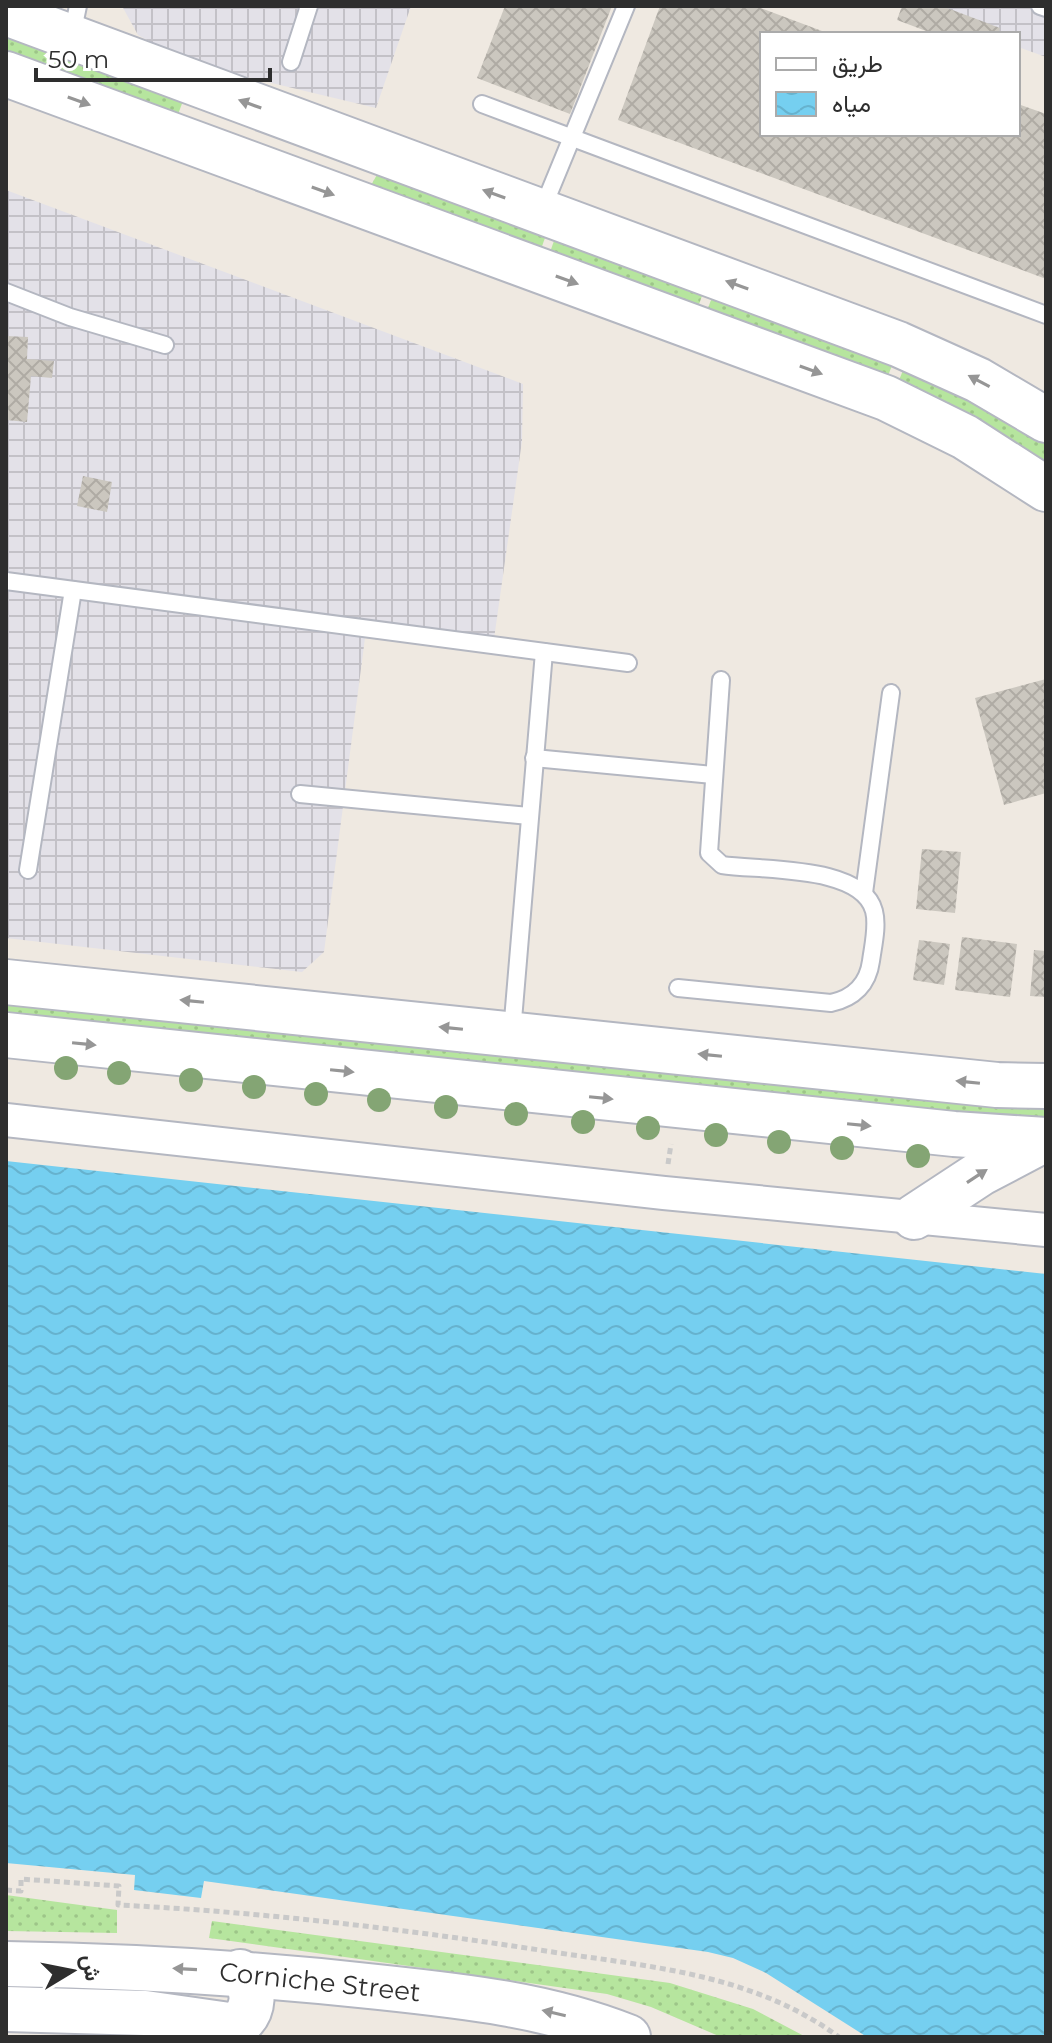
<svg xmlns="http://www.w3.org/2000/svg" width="1052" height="2043" font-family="Montserrat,Vazirmatn,sans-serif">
<defs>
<pattern id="industrial-grid" width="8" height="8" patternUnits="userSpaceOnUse" patternTransform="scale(2)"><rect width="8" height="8" fill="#e3e1e8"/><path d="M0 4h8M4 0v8" fill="none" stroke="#c3c1c7"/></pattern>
<pattern id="grass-dots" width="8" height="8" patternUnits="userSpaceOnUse" patternTransform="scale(2)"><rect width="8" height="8" fill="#b6e59e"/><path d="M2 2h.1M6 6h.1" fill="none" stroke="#9dc588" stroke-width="1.8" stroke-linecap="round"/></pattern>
<pattern id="water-waves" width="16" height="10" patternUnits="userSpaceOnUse" patternTransform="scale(2)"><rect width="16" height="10" fill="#75cff0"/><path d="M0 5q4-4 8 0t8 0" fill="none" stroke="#66b2ce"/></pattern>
<pattern id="building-cross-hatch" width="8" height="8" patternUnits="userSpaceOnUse" patternTransform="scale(2)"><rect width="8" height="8" fill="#cbc7bf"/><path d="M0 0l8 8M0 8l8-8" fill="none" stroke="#afaba4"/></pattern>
</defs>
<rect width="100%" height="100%" fill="#efe9e1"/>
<g fill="url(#industrial-grid)">
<polygon points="122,6 411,6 376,108 189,63 138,35"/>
<polygon points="906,6 1046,6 1046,57 1018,47 1018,34 982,34"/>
<polygon points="6,190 523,384 522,441 492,653 365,638 324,952 302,972 6,938"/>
</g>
<g fill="url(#grass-dots)">
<polygon points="8,35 183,101 177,117 6,52"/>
<polygon points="378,173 546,235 540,252 370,187"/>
<polygon points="555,238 703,293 697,310 549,255"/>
<polygon points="713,295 893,363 886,381 706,313"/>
<polygon points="904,368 1008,418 1046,443 1046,463 1000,434 897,385"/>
<polygon points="6,1001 1046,1107 1046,1124 6,1018"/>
<polygon points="6,1895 117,1910 117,1933 6,1931"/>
<polygon points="212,1921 670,1983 753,2009 806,2037 721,2037 651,2007 607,1994 209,1938"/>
</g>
<polygon fill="url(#water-waves)" points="6,1161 1046,1274 1046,2037 867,2037 766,1973 733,1958 708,1952 204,1881 201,1898 134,1890 135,1875 6,1863"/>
<g fill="url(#building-cross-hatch)">
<polygon points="505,6 612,6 570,114 477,78"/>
<polygon points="660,6 755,6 830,34 762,34 762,134 1018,134 1018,104 1046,114 1046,279 618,120"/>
<polygon points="902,6 942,6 1000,28 998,34 934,34 897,20"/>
<polygon points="6,336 28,337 27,359 54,361 52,378 31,376 27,422 6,420"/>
<polygon points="83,476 112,482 107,512 77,506"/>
<polygon points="1046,679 1046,793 1004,805 975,698"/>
<polygon points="922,849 961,852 955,913 916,909"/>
<polygon points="962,937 1017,944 1010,997 955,990"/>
<polygon points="919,940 950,944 944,985 913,980"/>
<polygon points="1034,950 1046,951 1046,997 1030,996"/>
</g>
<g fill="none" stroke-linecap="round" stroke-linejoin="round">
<g stroke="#b4b7c1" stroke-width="20">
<g id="service">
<polyline points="1040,6 1046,8"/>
<polyline points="72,35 78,6"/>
<polyline points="291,62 309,6"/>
<polyline points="482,104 1046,315"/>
<polyline points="542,210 626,6"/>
<polyline points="6,292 70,317 165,345"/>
<polyline points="6,581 628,663"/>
<polyline points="534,758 713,775"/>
<polyline points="300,794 529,816"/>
<polyline points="28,870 73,590"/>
<polyline points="864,893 891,693"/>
<path d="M 678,988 L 831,1003 C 854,998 868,984 871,961 C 873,946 878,926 874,911 C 862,865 762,871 722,865 L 709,853 L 721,680"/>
<polyline points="512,1032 544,652"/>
</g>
</g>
<g stroke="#b4b7c1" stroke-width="36">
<polyline id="minor" points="6,1120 664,1193 1046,1230"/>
</g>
<g stroke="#b4b7c1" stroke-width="48">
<g id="secondary">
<polyline points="6,13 898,344 978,380 1046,420"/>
<polyline points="6,74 886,398 965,437 1046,489"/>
<polyline points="6,982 997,1085 1046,1086"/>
<polyline points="6,1035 954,1134 1046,1140"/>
<polyline points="914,1217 981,1173 1042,1141"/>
<path d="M 6,1964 C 131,1966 253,1973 378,1987 C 463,1996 548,2005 628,2037"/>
<path d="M 6,2009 L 145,2013 L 236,2026 C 256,2011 256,1989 240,1972"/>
</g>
</g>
<g stroke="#c9c9c9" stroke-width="5" stroke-dasharray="6 4" stroke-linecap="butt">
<polyline points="668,1164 671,1144"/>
<path d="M 6,1890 L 21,1891 L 21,1879 L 119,1886 L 118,1905 C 262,1912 403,1929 546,1951 C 650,1967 751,1973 839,2037"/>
</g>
<use href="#service" stroke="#fff" stroke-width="16"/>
<use href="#minor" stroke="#fff" stroke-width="32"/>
<use href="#secondary" stroke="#fff" stroke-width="44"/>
</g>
<g fill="#84a574">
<circle cx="66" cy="1068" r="12"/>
<circle cx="119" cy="1073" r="12"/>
<circle cx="191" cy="1080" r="12"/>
<circle cx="254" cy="1087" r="12"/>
<circle cx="316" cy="1094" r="12"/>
<circle cx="379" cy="1100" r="12"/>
<circle cx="446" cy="1107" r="12"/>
<circle cx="516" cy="1114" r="12"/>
<circle cx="583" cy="1122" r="12"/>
<circle cx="648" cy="1128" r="12"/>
<circle cx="716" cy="1135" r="12"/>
<circle cx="779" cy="1142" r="12"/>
<circle cx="842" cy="1148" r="12"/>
<circle cx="918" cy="1156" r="12"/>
</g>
<defs><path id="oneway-solid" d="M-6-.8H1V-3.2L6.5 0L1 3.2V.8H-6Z" transform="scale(2)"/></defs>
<g fill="#969696">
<use href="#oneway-solid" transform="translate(79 101) rotate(20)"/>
<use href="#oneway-solid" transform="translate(250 104) rotate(-160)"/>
<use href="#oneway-solid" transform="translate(323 191) rotate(20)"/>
<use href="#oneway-solid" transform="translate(494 194) rotate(-160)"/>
<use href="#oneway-solid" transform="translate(567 280) rotate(20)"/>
<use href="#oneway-solid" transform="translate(737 285) rotate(-160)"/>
<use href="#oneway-solid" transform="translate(811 370) rotate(20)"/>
<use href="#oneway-solid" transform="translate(979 381) rotate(-152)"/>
<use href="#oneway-solid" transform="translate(192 1001) rotate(-174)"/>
<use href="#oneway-solid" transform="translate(451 1028) rotate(-174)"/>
<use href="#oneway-solid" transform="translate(84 1044) rotate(6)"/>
<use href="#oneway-solid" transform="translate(710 1055) rotate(-174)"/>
<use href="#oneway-solid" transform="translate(342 1071) rotate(6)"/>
<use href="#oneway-solid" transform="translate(968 1082) rotate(-174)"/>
<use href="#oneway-solid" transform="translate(601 1098) rotate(6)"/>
<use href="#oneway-solid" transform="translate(859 1125) rotate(6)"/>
<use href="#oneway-solid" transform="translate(977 1176) rotate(-33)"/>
<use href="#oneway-solid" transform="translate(185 1969) rotate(-177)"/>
<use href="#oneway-solid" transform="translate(554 2013) rotate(-167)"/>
</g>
<g text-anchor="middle" stroke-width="6" stroke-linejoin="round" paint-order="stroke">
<g font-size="26" fill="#2e2e2e" stroke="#fff">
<text transform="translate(320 1982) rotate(6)" y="9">Corniche Street</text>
</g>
</g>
<rect width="1052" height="2043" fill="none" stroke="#2e2e2e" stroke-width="16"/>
<rect x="760" y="32" width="260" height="104" fill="#ffffff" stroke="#ababab" stroke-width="2"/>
<rect x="776" y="58" width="40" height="12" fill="#ffffff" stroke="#ababab" stroke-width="2"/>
<text x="832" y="72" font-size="24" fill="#2e2e2e">طريق</text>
<rect x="776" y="92" width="40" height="24" fill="url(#water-waves)" stroke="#ababab" stroke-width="2"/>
<text x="832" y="112" font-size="24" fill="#2e2e2e">مياه</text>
<g transform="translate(72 1971) rotate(80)" stroke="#ffffff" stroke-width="6" paint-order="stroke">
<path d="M0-6L14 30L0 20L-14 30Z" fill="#2e2e2e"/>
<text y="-12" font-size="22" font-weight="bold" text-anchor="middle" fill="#2e2e2e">ش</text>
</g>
<path d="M36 68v12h234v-12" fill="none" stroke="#2e2e2e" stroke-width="4"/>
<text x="48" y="68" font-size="24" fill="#2e2e2e" stroke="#ffffff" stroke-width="6" paint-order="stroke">50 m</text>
</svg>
